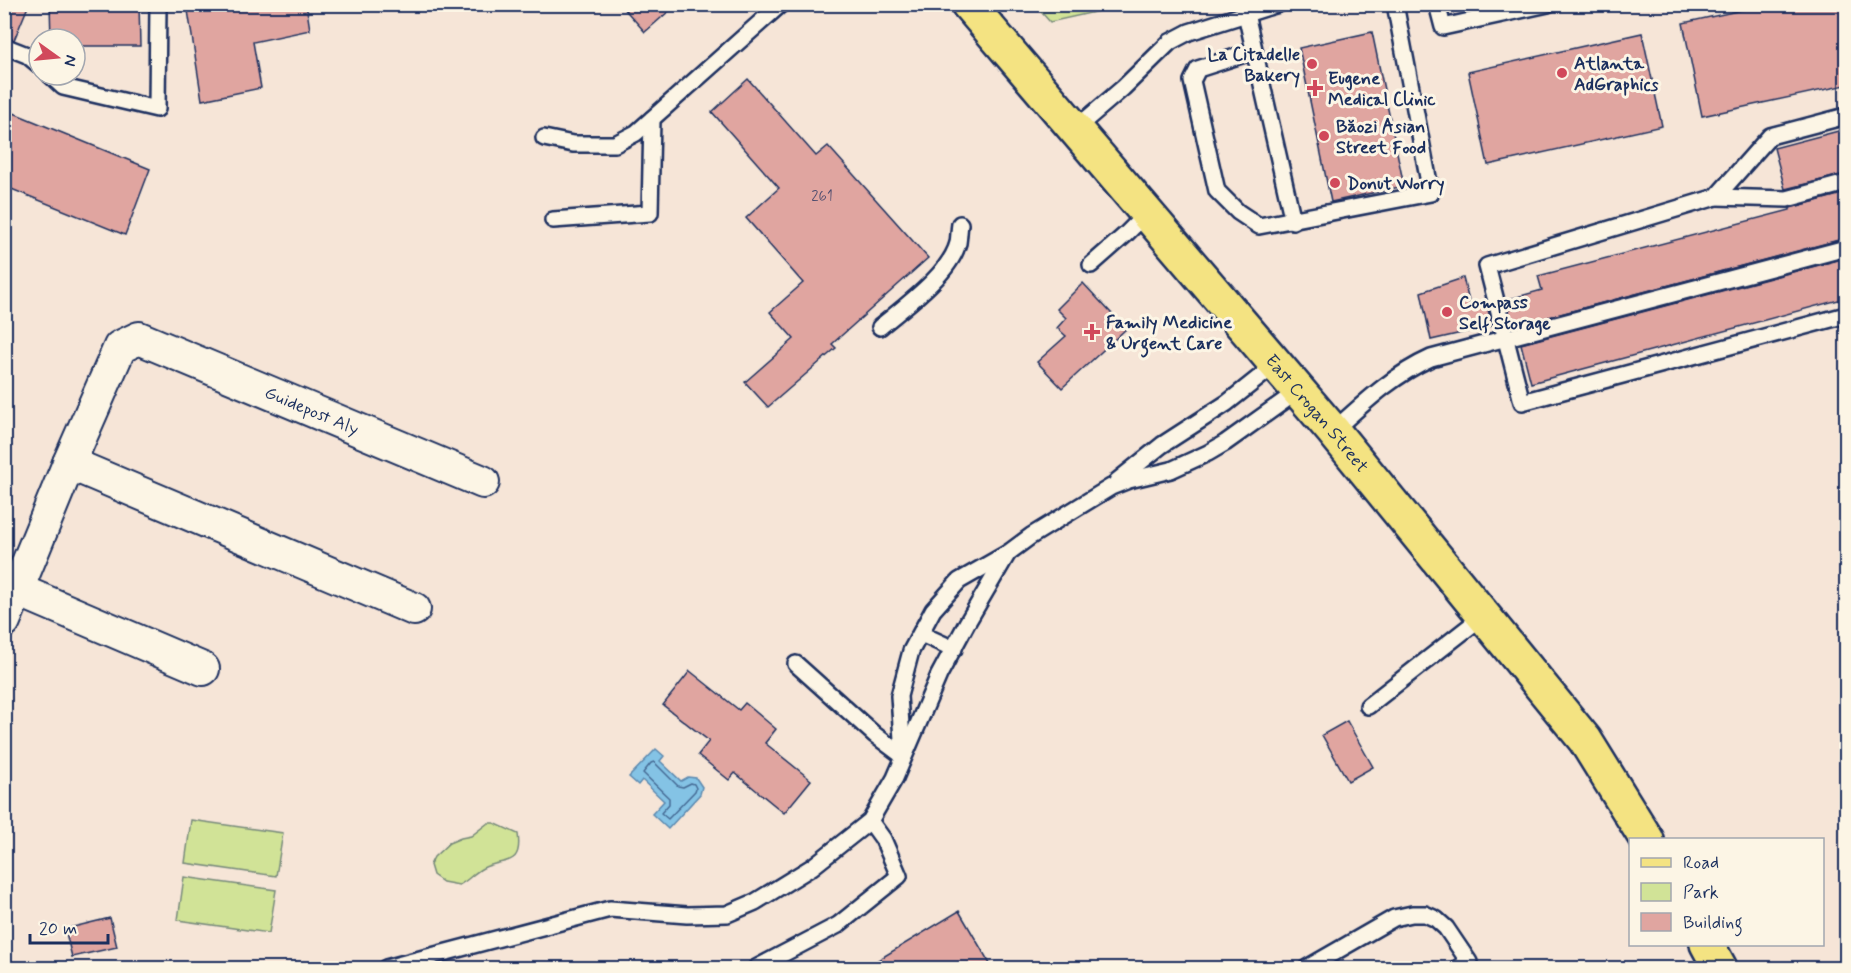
<svg xmlns="http://www.w3.org/2000/svg" width="1851" height="973" font-family="Mynerve,sans-serif">
<rect width="100%" height="100%" fill="#f6e5d7"/>
<filter id="ink" filterUnits="userSpaceOnUse"><feTurbulence type="fractalNoise" baseFrequency=".0167" numOctaves="2"/><feDisplacementMap in="SourceGraphic" scale="12" xChannelSelector="R" yChannelSelector="G"/><feConvolveMatrix kernelMatrix="1 2 1 2 8 2 1 2 1" color-interpolation-filters="sRGB"/></filter>
<g filter="url(#ink)">
<g fill="#d1e397" stroke="#76897a" stroke-width="1.5">
<polygon points="1035,5 1126,5 1050,22"/>
<polygon points="191,820 283,833 276,876 185,863"/>
<path d="M 488,823 L 494,823 L 518,834 C 523,868 503,858 483,868 C 473,873 468,881 459,885 L 443,882 L 433,875 L 430,865 L 434,857 L 449,843 L 461,838 L 471,836 Z"/>
<polygon points="184,877 276,890 269,933 178,920"/>
</g>
<polygon fill="#84c3e5" stroke="#5a88af" stroke-width="1.5" points="656,749 664,756 660,761 681,781 688,777 696,778 702,787 700,794 668,829 652,814 664,801 642,780 638,785 629,777"/>
<g fill="none" stroke-linecap="round" stroke-linejoin="round">
<polygon stroke="#456a94" stroke-width="1.5" points="654,762 678,786 683,787 691,783 694,784 696,788 695,791 668,819 661,813 669,804 669,798 643,773 651,763"/>
</g>
<g fill="#e0a5a0" stroke="#1b2f5e" stroke-width="1.5">
<polygon points="4,4 29,4 14,40 4,36"/>
<polygon points="50,4 139,4 140,46 75,46 75,39 51,39"/>
<polygon points="187,4 306,4 310,30 253,42 261,88 202,100"/>
<polygon points="620,4 677,4 645,32"/>
<polygon points="1769,4 1846,4 1846,85 1702,116 1683,23"/>
<polygon points="1372,32 1404,186 1331,202 1299,48"/>
<polygon points="1642,33 1662,126 1488,165 1468,72"/>
<polygon points="748,79 816,156 828,146 928,258 832,344 836,348 768,407 745,382 794,339 770,312 803,283 746,218 779,188 712,112"/>
<polygon points="4,109 150,169 125,235 4,186"/>
<polygon points="1846,129 1846,174 1785,189 1774,148"/>
<polygon points="1846,193 1846,238 1515,326 1514,322 1512,322 1506,300 1542,290 1538,276 1790,210 1790,208"/>
<polygon points="1846,258 1846,298 1531,383 1521,344"/>
<polygon points="1463,278 1471,309 1487,305 1492,326 1431,340 1421,292"/>
<polygon points="1083,283 1126,329 1062,388 1037,362 1066,336 1057,328 1066,318 1057,309"/>
<polygon points="690,671 739,710 745,703 776,729 765,743 811,780 784,813 735,773 729,780 698,755 709,741 663,705"/>
<polygon points="1347,721 1373,767 1348,781 1322,735"/>
<polygon points="959,911 993,969 863,969"/>
<polygon points="110,918 117,947 72,957 65,929"/>
</g>
<g fill="none" stroke-linecap="round" stroke-linejoin="round">
<g stroke="#1b2f5e" stroke-width="20">
<g id="service">
<polyline points="1437,4 1443,27 1548,4"/>
<polyline points="1246,14 1293,221"/>
<polyline points="4,46 27,55 39,65"/>
<polyline points="1254,51 1198,69 1192,81 1217,191 1238,212 1259,226 1431,193 1395,4"/>
<polyline points="50,75 63,87 157,109 158,4"/>
<polyline points="1846,116 1770,136 1716,197 1487,266 1522,402 1846,315"/>
<polyline points="1074,130 1123,88 1170,42 1189,32 1265,8 1279,4"/>
<polyline points="544,138 573,144 615,144 636,133 781,4"/>
<polyline points="1716,197 1787,199 1846,183"/>
<polyline points="553,220 650,213 652,119"/>
<polyline points="1091,265 1125,235 1146,214"/>
<path d="M 880,327 C 904,307 950,274 958,243 C 959,237 959,230 960,224"/>
<path d="M 1333,431 C 1363,404 1393,375 1431,358 L 1846,248"/>
<polyline points="1117,481 1162,445 1227,403 1276,364"/>
<polyline points="921,634 954,649"/>
<polyline points="796,664 875,735 903,756"/>
<polyline points="1368,706 1483,616"/>
<polyline points="903,754 899,696 911,651 933,610 959,581 1008,553 1031,536 1111,487 1129,480 1171,470 1208,453 1225,443 1298,391"/>
<polyline points="386,968 610,909 687,915 727,914 755,902 812,867 870,821 895,778 939,675 967,623 1008,553"/>
<polyline points="756,968 838,925 899,876 883,839 870,821"/>
<polyline points="1307,968 1394,918 1412,914 1425,914 1436,919 1446,928 1469,962 1458,968"/>
</g>
</g>
<g stroke="#1b2f5e" stroke-width="36">
<g id="minor">
<polyline points="69,463 414,609"/>
<polyline points="18,590 203,669"/>
<path id="s1" d="M 4,621 L 69,463 L 120,347 L 139,338 L 483,482"/>
</g>
</g>
<g stroke="#1b2f5e" stroke-width="38">
<g id="primary">
<path id="s2" d="M 968,4 L 1333,431 L 1585,740 L 1647,840"/>
<polyline points="1707,944 1720,968"/>
</g>
</g>
<use href="#service" stroke="#fcf5e5" stroke-width="15"/>
<use href="#minor" stroke="#fcf5e5" stroke-width="32"/>
<use href="#primary" stroke="#f4e382" stroke-width="33"/>
</g>
</g>
<g fill="#d1495b" stroke="#fcf5e5" stroke-width="2">
<circle cx="1312" cy="64" r="6"/>
<circle cx="1562" cy="73" r="6"/>
<path d="M1312 79h6v6h6v6h-6v6h-6v-6h-6v-6h6z"/>
<circle cx="1324" cy="136" r="6"/>
<circle cx="1335" cy="183" r="6"/>
<circle cx="1447" cy="312" r="6"/>
<path d="M1089 323h6v6h6v6h-6v6h-6v-6h-6v-6h6z"/>
</g>
<g text-anchor="middle" stroke-width="6" stroke-linejoin="round" paint-order="stroke">
<g font-size="15" fill="#4c4c6e">
<text x="822" y="201">261</text>
</g>
<g font-size="18" font-weight="bold" fill="#1b2f5e" stroke="#fcf5e5" text-anchor="start">
<text x="1300" y="60" text-anchor="end">La Citadelle<tspan x="1300" dy="21">Bakery</tspan></text>
<text x="1574" y="69">Atlanta<tspan x="1574" dy="21">AdGraphics</tspan></text>
<text x="1328" y="84">Eugene<tspan x="1328" dy="21">Medical Clinic</tspan></text>
<text x="1336" y="132">Băozi Asian<tspan x="1336" dy="21">Street Food</tspan></text>
<text x="1347" y="189">Donut Worry</text>
<text x="1459" y="308">Compass<tspan x="1459" dy="21">Self Storage</tspan></text>
<text x="1106" y="328">Family Medicine<tspan x="1106" dy="21">&amp; Urgent Care</tspan></text>
</g>
<g font-size="18" fill="#1b2f5e" stroke="#fcf5e5">
<text dy="6" stroke="none"><textPath href="#s1" startOffset="506">Guidepost Aly</textPath></text>
<text dy="6" stroke="none"><textPath href="#s2" startOffset="538">East Crogan Street</textPath></text>
</g>
</g>
<rect width="1851" height="973" fill="none" stroke="#fcf5e5" stroke-width="24"/>
<rect x="12" y="12" width="1827" height="949" fill="none" stroke="#1b2f5e" stroke-width="2" filter="url(#ink)"/>
<rect x="1629" y="838" width="195" height="108" fill="#fcf5e5" stroke="#a2a6af" stroke-width="1.5"/>
<rect x="1641" y="858" width="30" height="9" fill="#f4e382" stroke="#a2a6af" stroke-width="1.5"/>
<text x="1683" y="868" font-size="18" fill="#1b2f5e">Road</text>
<rect x="1641" y="883" width="30" height="18" fill="#d1e397" stroke="#a2a6af" stroke-width="1.5"/>
<text x="1683" y="898" font-size="18" fill="#1b2f5e">Park</text>
<rect x="1641" y="913" width="30" height="18" fill="#e0a5a0" stroke="#a2a6af" stroke-width="1.5"/>
<text x="1683" y="928" font-size="18" fill="#1b2f5e">Building</text>
<g transform="translate(57 57) rotate(105)"><circle r="28" fill="#fcf5e5" stroke="#a2a6af" stroke-width="1.5"/>
<path d="M0-4.5L10 22L0 15L-10 22Z" fill="#d1495b"/>
<text y="-9" font-size="16" font-weight="bold" text-anchor="middle" fill="#1b2f5e">N</text>
</g>
<path d="M30 934v9h78v-9" fill="none" stroke="#1b2f5e" stroke-width="3"/>
<text x="39" y="934" font-size="18" fill="#1b2f5e" stroke="#fcf5e5" stroke-width="4.5" paint-order="stroke">20 m</text>
</svg>
